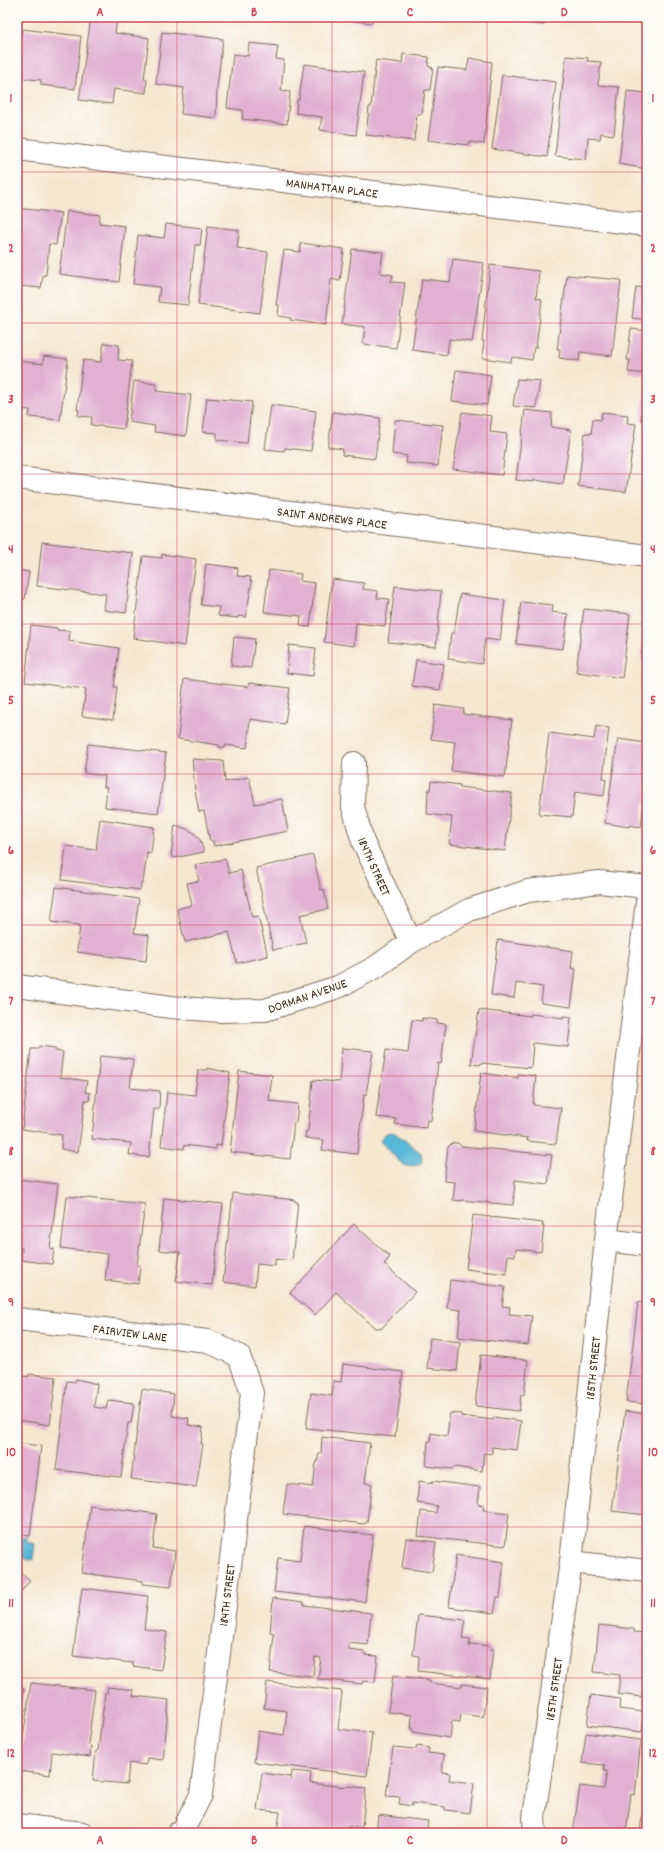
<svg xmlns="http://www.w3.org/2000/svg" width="664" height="1850" font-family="Dekko,sans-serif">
<rect width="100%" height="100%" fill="#fdfcf7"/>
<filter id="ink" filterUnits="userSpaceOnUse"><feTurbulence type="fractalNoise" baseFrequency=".025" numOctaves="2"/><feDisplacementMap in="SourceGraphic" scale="8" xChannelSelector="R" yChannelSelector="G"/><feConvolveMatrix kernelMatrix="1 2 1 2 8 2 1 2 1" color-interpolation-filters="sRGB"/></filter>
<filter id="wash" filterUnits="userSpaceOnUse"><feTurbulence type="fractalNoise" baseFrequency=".012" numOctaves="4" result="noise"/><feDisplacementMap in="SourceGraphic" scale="16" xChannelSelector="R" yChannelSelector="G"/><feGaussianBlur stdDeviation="0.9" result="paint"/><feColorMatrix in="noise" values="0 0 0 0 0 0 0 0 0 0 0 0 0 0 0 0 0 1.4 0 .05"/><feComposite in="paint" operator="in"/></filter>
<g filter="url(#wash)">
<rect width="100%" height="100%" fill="#f6e7d1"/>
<g fill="#58b8d7" stroke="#4a717a">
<polygon points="390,1132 395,1133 421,1153 422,1161 419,1165 406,1166 400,1162 380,1141 385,1134"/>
<polygon points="17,1536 27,1537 26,1542 35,1544 33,1560 21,1558 17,1555"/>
</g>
<g id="blocks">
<g fill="#e1b0d3">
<polygon points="91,17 117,20 115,33 149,38 144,79 147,79 146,93 114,89 112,104 79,100"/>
<polygon points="341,17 373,17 372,23 341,19"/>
<polygon points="493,17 558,17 557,21 545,19 544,25 503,20 493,19"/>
<polygon points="22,29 81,36 75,89 41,85 41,80 17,78 17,63"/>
<polygon points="162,32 223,39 217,87 216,118 181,114 184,88 156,84"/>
<polygon points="249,43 278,46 276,59 284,60 281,91 290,92 287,124 242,119 243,110 227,108 233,54 248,56"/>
<polygon points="403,54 429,57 428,66 433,68 430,90 425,90 422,114 417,114 414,141 366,135 369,107 371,107 376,60 402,63"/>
<polygon points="566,56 588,58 587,61 601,62 598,85 619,87 614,135 601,133 600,139 588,138 586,159 555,156"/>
<polygon points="469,58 492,62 484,144 469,142 469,145 428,140 438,67 467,70"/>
<polygon points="304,64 364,72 356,135 320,130 322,117 296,113 297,100 299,100"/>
<polygon points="502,75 556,82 547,157 492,149"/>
<polygon points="627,91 647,93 647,169 619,164"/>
<polygon points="17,208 61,213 56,245 49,244 46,275 43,275 41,288 17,286"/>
<polygon points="67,211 100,215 99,223 125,226 119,282 59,274"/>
<polygon points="166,224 202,228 200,245 195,245 188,305 158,302 160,287 133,284 138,235 164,238"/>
<polygon points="208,226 239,230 237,248 268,252 260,313 198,305"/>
<polygon points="301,243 344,249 340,281 331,279 326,325 290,320 291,318 278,316 279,305 276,305 284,250 300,252"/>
<polygon points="352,249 383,252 380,273 393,275 391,282 405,283 396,348 363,344 365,327 342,324"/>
<polygon points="453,259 484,263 472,342 449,339 447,355 412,350 422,279 450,282"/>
<polygon points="490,265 539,271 536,298 542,299 536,348 534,347 532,360 512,357 511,362 482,358 484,341 482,341"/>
<polygon points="567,275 621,280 612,356 580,352 579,361 559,358 560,349 557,349"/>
<polygon points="636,287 647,288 647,320 632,318"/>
<polygon points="631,329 647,331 647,374 628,372 630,360 627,360"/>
<polygon points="104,343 119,345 118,360 132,361 124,429 91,425 92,417 78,416 79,410 77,410 83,360 101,362"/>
<polygon points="44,356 68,359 60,420 29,417 30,410 17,409 19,361 43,364"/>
<polygon points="456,370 491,375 487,405 452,401"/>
<polygon points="517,379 540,381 536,408 513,406"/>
<polygon points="134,381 156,384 156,391 191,395 186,436 154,432 155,426 129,422"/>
<polygon points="644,394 647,395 647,421 641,420"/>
<polygon points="207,398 252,402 247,443 217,440 217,433 203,432"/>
<polygon points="271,405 316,411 311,451 285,448 284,451 265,449"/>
<polygon points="525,410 552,413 551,427 571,430 563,484 534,480 534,482 516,480"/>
<polygon points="333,412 380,418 375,459 342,455 343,449 328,447"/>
<polygon points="462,412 492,416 490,432 507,434 502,475 453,469"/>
<polygon points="602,412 628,415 627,423 636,424 626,492 578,486 585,433 591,434 593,419 601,420"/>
<polygon points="395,420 443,425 438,466 406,463 407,456 392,454"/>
<polygon points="646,469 647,469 647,486 644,485"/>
<polygon points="42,542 133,553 126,613 104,610 106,594 37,586"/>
<polygon points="162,554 196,559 185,646 133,638 143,556 162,558"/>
<polygon points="206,564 238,568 237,576 251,577 250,581 252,581 246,617 239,616 238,618 218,616 219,607 201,605"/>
<polygon points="17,570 29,572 25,599 17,598"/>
<polygon points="269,570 301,574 300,581 315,583 310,627 300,626 301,616 264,612"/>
<polygon points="332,579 364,583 363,589 378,591 377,598 389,599 385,626 356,623 354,646 324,642"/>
<polygon points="395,586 441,591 436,647 388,642"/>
<polygon points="460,594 505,600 500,641 485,639 482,664 448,659 451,633 454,633"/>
<polygon points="521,602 553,605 552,612 568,614 563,649 516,644"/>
<polygon points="584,609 630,614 622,678 576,672"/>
<polygon points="646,620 647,620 647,660 641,659"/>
<polygon points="31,625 57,628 57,630 70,631 69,641 119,648 114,687 117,687 113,720 82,716 86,689 25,682"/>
<polygon points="234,637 255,639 251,668 231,666"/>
<polygon points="289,645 316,648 313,676 287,673"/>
<polygon points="416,660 444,664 440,690 412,686"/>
<polygon points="184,679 248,687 249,683 290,688 285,724 250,719 247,748 226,745 225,748 219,747 219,745 178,739"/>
<polygon points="435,705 464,709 463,714 512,720 505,777 451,771 455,742 431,739"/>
<polygon points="596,726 609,728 603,778 606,779 604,796 575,792 572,817 539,814 549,733 594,739"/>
<polygon points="618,739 647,743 647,802 644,802 641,827 629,825 629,827 605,823"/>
<polygon points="88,744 166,753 158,813 105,807 107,787 104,787 105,776 84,773"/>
<polygon points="192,759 223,761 225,782 249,777 255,804 282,799 288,831 214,846 213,841 210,841 204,811 199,812 195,790"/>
<polygon points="431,781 460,785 460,787 512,793 505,851 449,844 452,817 427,814 428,790 430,790"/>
<polygon points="100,819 154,827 151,853 147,852 143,883 141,883 140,890 62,880 66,846 96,850"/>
<polygon points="175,825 187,829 194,833 200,840 204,852 174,858 171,856"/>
<polygon points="313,855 321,890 324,889 328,909 300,915 306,943 273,950 256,868"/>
<polygon points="225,859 229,873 241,870 252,917 258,916 268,956 237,963 229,932 185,942 177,909 192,905 187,883 199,881 195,865"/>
<polygon points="56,887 139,899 134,933 149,935 146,961 77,952 80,925 51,922"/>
<polygon points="498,940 573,951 571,968 576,969 571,1007 541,1003 543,987 516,983 514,998 491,995"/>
<polygon points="479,1010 531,1016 531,1014 563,1018 563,1016 571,1017 568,1047 533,1043 531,1068 481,1063 480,1065 471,1064"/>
<polygon points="422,1018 437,1020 437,1023 446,1024 441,1064 438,1063 431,1121 427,1120 426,1128 395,1124 396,1119 376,1117 386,1050 408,1053 412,1020 422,1021"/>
<polygon points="39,1046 55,1048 55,1051 63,1052 60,1077 87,1081 85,1092 90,1093 89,1101 85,1100 78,1152 61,1149 62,1135 22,1129 31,1049 38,1049"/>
<polygon points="342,1048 373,1051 366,1095 364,1094 357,1154 322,1150 324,1140 305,1138 306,1131 308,1131 313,1080 339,1082"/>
<polygon points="100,1056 133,1059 130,1088 160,1091 159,1109 154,1109 149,1157 129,1155 131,1143 92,1139"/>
<polygon points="207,1068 230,1073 221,1146 216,1145 216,1149 185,1145 184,1149 161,1146 167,1092 195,1095 198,1070 207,1070"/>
<polygon points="239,1071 272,1075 269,1101 298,1104 296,1123 294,1122 290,1159 230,1152"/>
<polygon points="481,1073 518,1078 518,1074 536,1076 533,1105 561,1108 556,1144 527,1141 528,1138 474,1131"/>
<polygon points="452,1143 458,1143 461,1146 552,1155 548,1184 515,1180 513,1205 461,1200 461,1201 453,1200 455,1182 444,1181 448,1147"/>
<polygon points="17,1179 58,1184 50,1248 54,1249 52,1264 21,1260 22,1248 17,1247"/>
<polygon points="233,1193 295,1200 295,1202 298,1202 292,1261 275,1259 275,1266 257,1264 255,1286 223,1282"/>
<polygon points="67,1196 145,1204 137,1265 140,1266 138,1284 105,1280 108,1254 61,1248"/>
<polygon points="164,1198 223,1204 212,1285 176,1281 180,1252 159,1250"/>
<polygon points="473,1215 543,1223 542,1226 544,1226 541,1252 516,1249 515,1256 508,1255 506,1274 466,1269"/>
<polygon points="354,1224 390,1257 384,1264 415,1292 381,1329 378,1327 376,1329 336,1292 315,1315 290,1293"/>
<polygon points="450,1280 505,1287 502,1306 510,1307 509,1314 532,1316 528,1345 458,1337 461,1310 447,1308"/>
<polygon points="638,1302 647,1303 647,1404 626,1402"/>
<polygon points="430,1338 460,1342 457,1371 427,1368"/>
<polygon points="481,1355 528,1360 524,1395 521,1395 519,1411 475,1406"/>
<polygon points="343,1364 403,1372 395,1437 306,1428 311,1393 332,1396 334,1381 341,1382"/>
<polygon points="29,1374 56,1377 50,1425 17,1420 17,1375 28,1377"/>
<polygon points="76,1379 97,1384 94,1407 106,1409 108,1400 134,1403 131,1423 128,1423 121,1477 56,1470 67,1381 75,1382"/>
<polygon points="142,1389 174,1394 172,1416 189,1418 188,1425 203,1427 201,1444 203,1444 196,1487 131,1479"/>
<polygon points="625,1411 647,1414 647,1515 612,1511"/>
<polygon points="450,1413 462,1414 461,1416 493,1420 494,1417 521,1421 517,1450 492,1447 492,1454 484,1453 482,1471 454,1467 453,1469 426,1466 428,1441 430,1442 431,1433 447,1436"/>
<polygon points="322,1437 370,1443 365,1483 372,1484 367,1522 364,1524 283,1514 287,1484 313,1487 316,1463 317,1463 319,1453 321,1453"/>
<polygon points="17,1443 41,1446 30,1536 17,1534"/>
<polygon points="419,1481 432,1483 432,1481 480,1487 478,1504 484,1505 483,1510 509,1513 505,1546 418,1536 421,1511 436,1513 437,1506 417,1503"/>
<polygon points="90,1505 157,1514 153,1548 175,1551 171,1587 143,1584 143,1581 82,1573"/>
<polygon points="304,1526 373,1535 365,1602 274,1592 278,1558 300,1561"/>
<polygon points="406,1538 436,1542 432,1572 402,1568"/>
<polygon points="456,1555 504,1562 500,1597 497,1597 494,1613 449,1607"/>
<polygon points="17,1570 30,1580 17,1597"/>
<polygon points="82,1588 148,1596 144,1629 167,1632 161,1670 133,1666 133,1663 73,1656"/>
<polygon points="273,1598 304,1602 304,1605 371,1613 368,1645 349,1643 349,1650 365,1652 365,1655 378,1656 375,1682 363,1681 362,1684 318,1679 321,1658 315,1657 313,1676 270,1672 274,1634 270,1633"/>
<polygon points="418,1615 465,1620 462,1638 470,1639 469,1647 471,1644 490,1646 490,1649 493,1649 490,1679 418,1671 419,1656 413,1655"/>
<polygon points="599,1625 634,1629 634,1632 647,1633 647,1656 642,1697 618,1694 620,1675 594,1672"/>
<polygon points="393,1675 430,1680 430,1683 462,1687 462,1684 487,1687 483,1717 461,1714 460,1722 452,1721 450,1738 413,1732 413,1728 411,1728 412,1715 388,1712"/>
<polygon points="267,1682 342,1691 338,1729 372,1733 367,1776 254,1762 258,1731 284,1735 287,1711 264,1708"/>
<polygon points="31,1683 95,1690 88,1745 91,1746 90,1757 52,1752 50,1775 18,1771"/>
<polygon points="108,1687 134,1690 133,1696 169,1700 163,1760 147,1758 146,1765 129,1763 127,1784 93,1781 96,1751 98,1751 105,1693 107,1693"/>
<polygon points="17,1688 24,1689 20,1718 17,1718"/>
<polygon points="591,1695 620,1699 619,1709 644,1712 642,1732 587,1725"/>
<polygon points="586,1733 641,1740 635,1795 631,1794 626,1833 573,1833 580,1786 604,1789 607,1771 604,1771 605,1765 582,1763"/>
<polygon points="417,1746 429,1748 428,1753 444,1755 442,1772 450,1773 449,1780 474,1783 470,1813 445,1810 445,1807 412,1803 412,1806 399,1804 400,1797 386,1796 393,1747 416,1749"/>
<polygon points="292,1771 311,1773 310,1783 346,1787 346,1786 366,1788 362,1828 348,1827 347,1833 277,1833 280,1812 257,1810 262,1773 290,1777 291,1780"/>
<polygon points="646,1781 647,1833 640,1833"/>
<polygon points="378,1815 428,1821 426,1833 376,1832"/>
</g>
</g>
</g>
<g filter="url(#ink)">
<use href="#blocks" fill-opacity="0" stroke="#7c6c5d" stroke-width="1"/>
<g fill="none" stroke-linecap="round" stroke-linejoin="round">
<g stroke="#7c6c5d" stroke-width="24">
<g id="minor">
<polyline points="17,149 647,225"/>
<polyline points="17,478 647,556"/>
<polyline points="354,763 353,807 363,842 411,942"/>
<polyline points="17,986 171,1007 220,1011 265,1010 338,987 376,967 411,942 469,910 528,891 599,882 647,887"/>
<polyline points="606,1240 647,1245"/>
<polyline points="17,1319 208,1341 239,1356 252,1393 201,1795 182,1832 178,1833"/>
<polyline points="571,1562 647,1571"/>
<polyline points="17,1825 82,1833"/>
<polyline points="535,1833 534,1817 571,1562 606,1240 647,902"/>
</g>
</g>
<use href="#minor" stroke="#fff" stroke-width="22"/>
</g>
</g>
<path fill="none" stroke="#d1495b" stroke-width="1" stroke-opacity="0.55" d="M 177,17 L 177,1833M 332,17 L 332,1833M 487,17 L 487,1833M 17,172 L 647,172M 17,323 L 647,323M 17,474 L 647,474M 17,624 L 647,624M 17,774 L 647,774M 17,925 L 647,925M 17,1076 L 647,1076M 17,1226 L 647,1226M 17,1376 L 647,1376M 17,1527 L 647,1527M 17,1678 L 647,1678"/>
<g text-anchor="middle" stroke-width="3" stroke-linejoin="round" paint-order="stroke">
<g font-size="13" fill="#3b2a1e" stroke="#fdfcf7">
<text transform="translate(332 187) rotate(7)" y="5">MANHATTAN PLACE</text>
<text transform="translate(332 517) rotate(7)" y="5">SAINT ANDREWS PLACE</text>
<text transform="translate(375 866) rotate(66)" y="5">184TH STREET</text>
<text transform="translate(307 995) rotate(-19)" y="5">DORMAN AVENUE</text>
<text transform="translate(130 1332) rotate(7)" y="5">FAIRVIEW LANE</text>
<text transform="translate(592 1368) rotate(-84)" y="5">185TH STREET</text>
<text transform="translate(226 1595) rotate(-83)" y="5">184TH STREET</text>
<text transform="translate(553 1689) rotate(-82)" y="5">185TH STREET</text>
</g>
</g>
<rect width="664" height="1850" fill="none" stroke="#fdfcf7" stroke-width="44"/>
<rect x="22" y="22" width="620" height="1806" fill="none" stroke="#d1495b" stroke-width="1.5"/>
<g font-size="13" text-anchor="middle" font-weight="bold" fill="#d1495b">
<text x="100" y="16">A</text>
<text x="254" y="16">B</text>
<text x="410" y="16">C</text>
<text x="564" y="16">D</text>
<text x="11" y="102">1</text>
<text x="653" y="102">1</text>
<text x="11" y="252">2</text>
<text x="653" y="252">2</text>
<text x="11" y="403">3</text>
<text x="653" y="403">3</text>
<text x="11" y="553">4</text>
<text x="653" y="553">4</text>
<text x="11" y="704">5</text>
<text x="653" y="704">5</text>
<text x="11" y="854">6</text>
<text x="653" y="854">6</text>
<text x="11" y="1005">7</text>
<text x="653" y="1005">7</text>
<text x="11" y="1155">8</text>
<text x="653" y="1155">8</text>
<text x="11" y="1306">9</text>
<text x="653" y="1306">9</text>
<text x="11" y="1456">10</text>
<text x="653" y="1456">10</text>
<text x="11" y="1607">11</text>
<text x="653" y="1607">11</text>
<text x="11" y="1757">12</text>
<text x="653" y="1757">12</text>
<text x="100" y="1844">A</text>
<text x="254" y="1844">B</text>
<text x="410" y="1844">C</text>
<text x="564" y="1844">D</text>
</g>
</svg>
